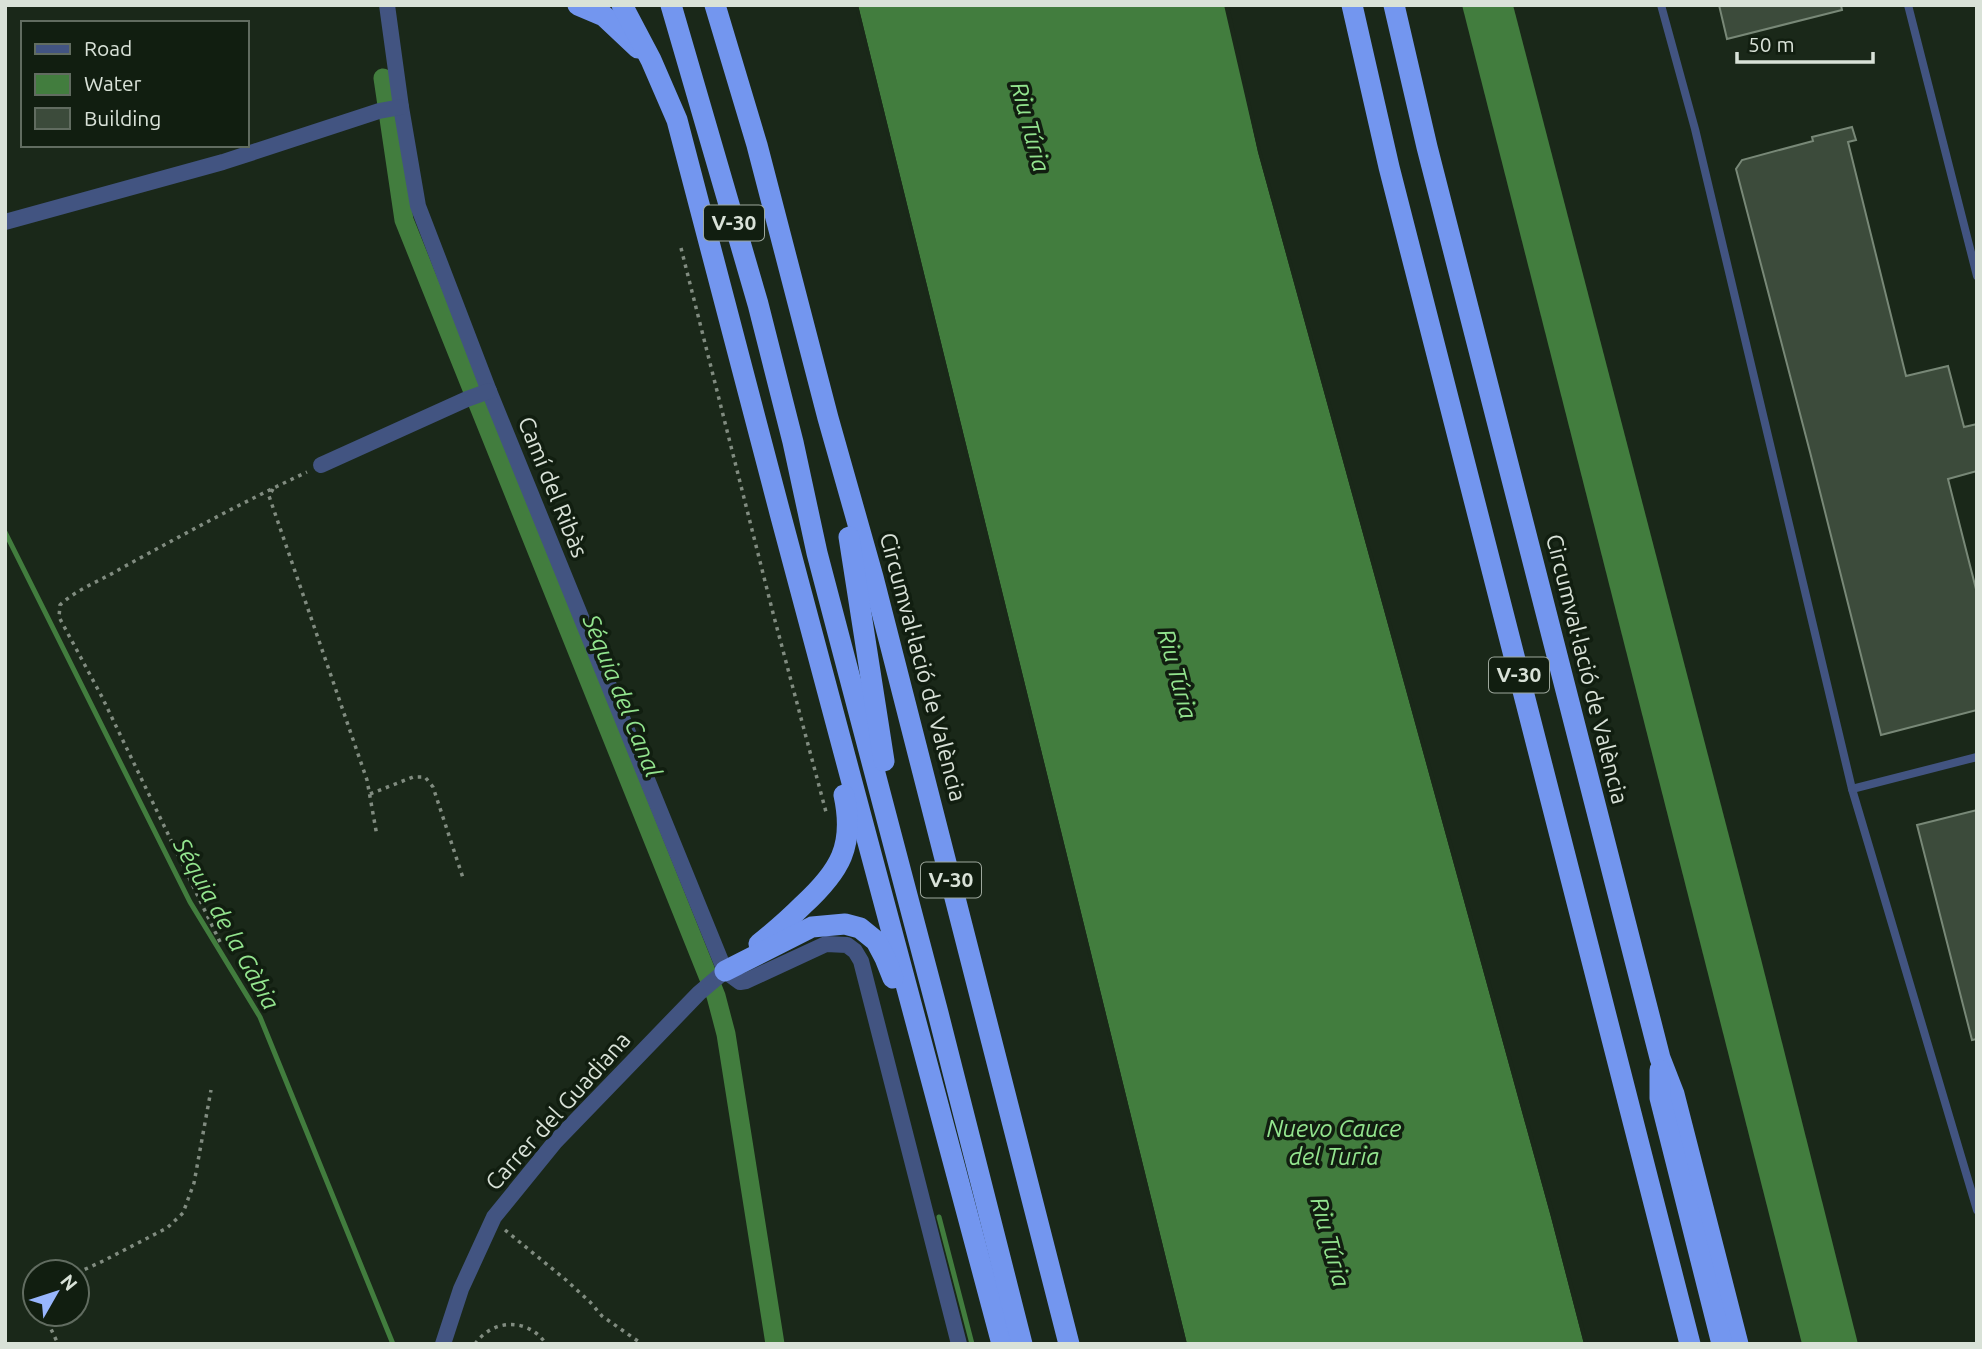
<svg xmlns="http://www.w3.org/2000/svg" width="1982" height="1349" font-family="Ubuntu,sans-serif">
<rect width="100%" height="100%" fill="#1a2819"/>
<g fill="#427d3e">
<polygon points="858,5 1226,5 1258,152 1551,1217 1584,1344 1187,1344"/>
<polygon points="1462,5 1513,5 1761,959 1858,1344 1802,1344"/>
</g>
<g fill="#1a2819">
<polygon points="855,5 858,5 1187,1344 1184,1344"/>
<polygon points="1224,5 1229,5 1261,151 1555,1216 1588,1344 1584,1344 1551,1217 1258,152"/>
</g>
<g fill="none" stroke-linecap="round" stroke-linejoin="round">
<g stroke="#427d3e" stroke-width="5">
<polyline points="5,532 190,902 260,1017 393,1344"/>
<polyline points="939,1217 972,1344"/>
</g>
<polyline stroke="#427d3e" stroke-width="19" points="383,78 404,220 716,996 726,1034 775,1344"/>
</g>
<g fill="#3c4b3b" stroke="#788877" stroke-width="2">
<polygon points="1719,5 1841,5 1842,10 1727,39"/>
<polygon points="1852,127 1856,140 1848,142 1906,376 1948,366 1964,427 1977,424 1977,471 1948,479 1977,593 1977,710 1881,735 1810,452 1736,169 1742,160 1813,141 1812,137"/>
<polygon points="1977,810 1977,1039 1972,1040 1917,825"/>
</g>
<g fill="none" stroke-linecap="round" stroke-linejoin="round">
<g stroke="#818c80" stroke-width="3.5" stroke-dasharray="3.5 5" stroke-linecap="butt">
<polyline points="681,248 773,613 826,812"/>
<polyline points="273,489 269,496 367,780 377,836"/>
<polyline points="370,794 413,777 425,777 433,787 464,881"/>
<path d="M 220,942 L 102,697 L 59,617 L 60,605 C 77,589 100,581 120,569 C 182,535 243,502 307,472"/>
<polyline points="505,1230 566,1280 590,1302 602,1316 642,1344"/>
<polyline points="77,1273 103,1261 167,1228 183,1213 194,1183 211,1090"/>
<polyline points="35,1291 33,1292 35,1295"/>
<polyline points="44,1314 58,1344"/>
<path d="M 475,1344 C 493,1318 529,1318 546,1344"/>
</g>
<g stroke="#425481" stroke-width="8">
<polyline points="1661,5 1695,129 1852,789 1977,1210"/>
<polyline points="1908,5 1977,276"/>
<polyline points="1852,789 1977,757"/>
</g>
<g stroke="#425481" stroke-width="16">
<polyline points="387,5 401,107 418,206 489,391 725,971"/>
<polyline points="5,222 223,162 379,111 401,107"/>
<polyline points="321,465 467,399 489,391"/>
<polyline points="725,971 740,982 746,981 826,944 847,945 855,951 861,961 959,1344"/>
<polyline points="443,1344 461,1289 494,1217 555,1142 699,993 725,971"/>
</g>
<g stroke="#7396ef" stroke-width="21">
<polyline points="578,5 604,16 638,48"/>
<polyline points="622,5 651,60 677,120 780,513 1002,1344"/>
<polyline points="671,5 758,304 793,442 817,553 938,1013 1022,1344"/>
<polyline points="715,5 757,145 828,418 873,577 1069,1344"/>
<polyline points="1352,5 1389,167 1690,1344"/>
<polyline points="1394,5 1427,147 1660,1058 1674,1094 1738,1344"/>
<polyline points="849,537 884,761"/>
<path d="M 759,944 C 774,932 789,919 803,905 C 840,871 855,846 844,795"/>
<polyline points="725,971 812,927 845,924 860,928 876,941 885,958 893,978"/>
<polyline points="1660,1070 1660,1098 1722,1344"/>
</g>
</g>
<g text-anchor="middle" stroke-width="7" stroke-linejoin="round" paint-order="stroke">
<g fill="#111e10" stroke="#9da79c" stroke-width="2">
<rect x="704" y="205.5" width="60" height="35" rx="5"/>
<rect x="1489" y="657.5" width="60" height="35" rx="5"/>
<rect x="921" y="862.5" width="60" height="35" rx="5"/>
</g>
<g font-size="21" font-weight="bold" fill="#d9e2d8">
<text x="734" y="230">V-30</text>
<text x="1519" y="682">V-30</text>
<text x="951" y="887">V-30</text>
</g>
<g font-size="23" fill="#d9e2d8" stroke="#111e10">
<text transform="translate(553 487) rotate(68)" y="8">Camí del Ribàs</text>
<text transform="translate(923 667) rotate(75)" y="8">Circumval·lació de València</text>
<text transform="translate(1587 669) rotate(76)" y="8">Circumval·lació de València</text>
<text transform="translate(558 1111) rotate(-48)" y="8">Carrer del Guadiana</text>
</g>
<g font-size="24" font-style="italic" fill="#93e48e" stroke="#111e10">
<text transform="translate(1030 127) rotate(75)" y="8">Riu Túria</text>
<text transform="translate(1177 674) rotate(75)" y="8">Riu Túria</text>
<text transform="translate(622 696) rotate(68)" y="8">Séquia del Canal</text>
<text transform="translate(226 924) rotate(61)" y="8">Séquia de la Gàbia</text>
<text x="1334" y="1137">Nuevo Cauce<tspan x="1334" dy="28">del Turia</tspan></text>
<text transform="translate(1330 1242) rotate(75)" y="8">Riu Túria</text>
</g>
</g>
<rect width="1982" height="1349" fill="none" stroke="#d9e2d8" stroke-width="14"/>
<rect x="21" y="21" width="228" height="126" fill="#111e10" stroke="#616c60" stroke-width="2"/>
<rect x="35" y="44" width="35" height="10" fill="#425481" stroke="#616c60" stroke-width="2"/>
<text x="84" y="56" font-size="21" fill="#d9e2d8">Road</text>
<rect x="35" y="74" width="35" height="21" fill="#427d3e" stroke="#616c60" stroke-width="2"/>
<text x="84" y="91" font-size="21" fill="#d9e2d8">Water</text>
<rect x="35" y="108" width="35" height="21" fill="#3c4b3b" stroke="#616c60" stroke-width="2"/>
<text x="84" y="126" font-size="21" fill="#d9e2d8">Building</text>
<g transform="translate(56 1293) rotate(51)"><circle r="33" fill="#111e10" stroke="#616c60" stroke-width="2"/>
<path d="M0-5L12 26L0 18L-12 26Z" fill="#98b6fd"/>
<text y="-10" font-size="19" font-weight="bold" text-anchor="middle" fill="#d9e2d8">N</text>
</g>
<path d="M1737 52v10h136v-10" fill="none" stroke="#d9e2d8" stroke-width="3.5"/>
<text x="1748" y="52" font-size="21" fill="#d9e2d8" stroke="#111e10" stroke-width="5" paint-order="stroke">50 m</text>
</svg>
